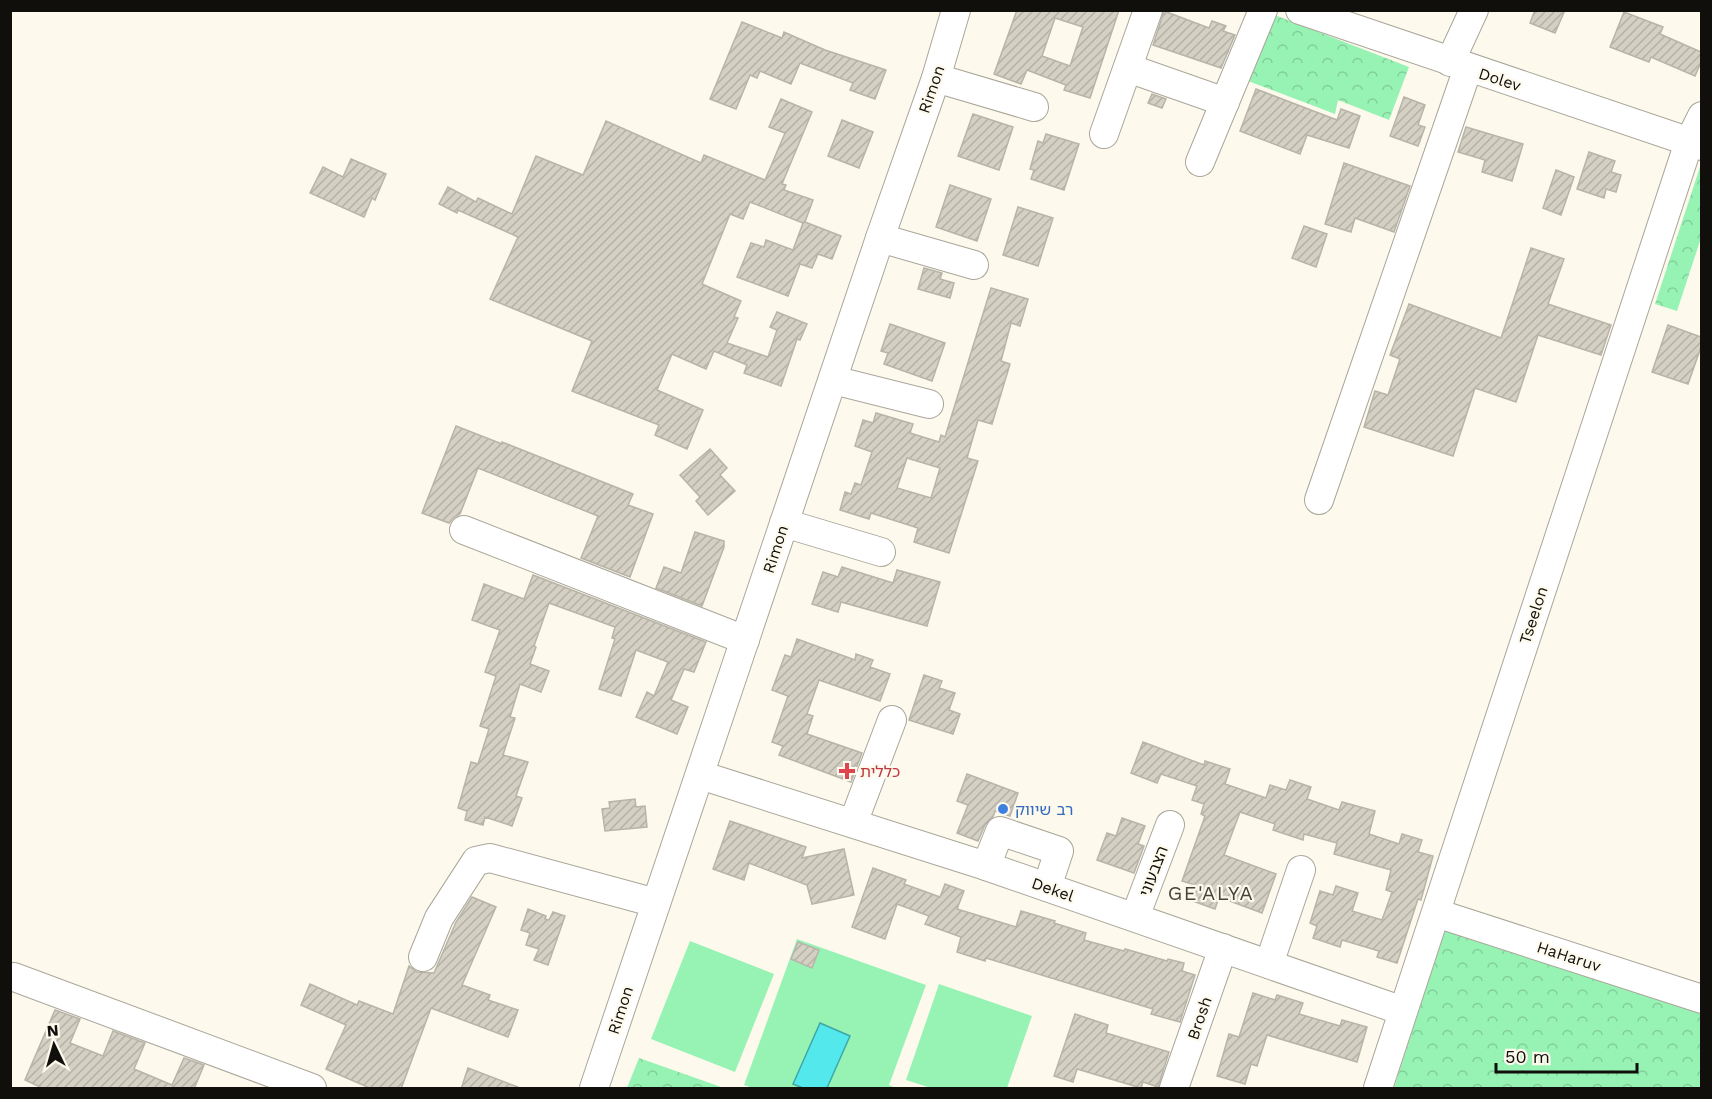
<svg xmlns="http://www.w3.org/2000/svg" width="1712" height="1099" font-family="'Work Sans','Noto Sans Hebrew',sans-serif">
<defs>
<pattern id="park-crowns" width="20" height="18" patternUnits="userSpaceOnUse" patternTransform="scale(1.5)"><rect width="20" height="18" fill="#97f3b4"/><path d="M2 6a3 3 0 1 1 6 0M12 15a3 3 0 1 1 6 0" fill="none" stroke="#81cf99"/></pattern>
<pattern id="building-hatch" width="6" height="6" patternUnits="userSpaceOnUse" patternTransform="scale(1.5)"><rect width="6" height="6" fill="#d4d0c4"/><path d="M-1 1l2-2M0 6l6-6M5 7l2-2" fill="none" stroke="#b5b1a7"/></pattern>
</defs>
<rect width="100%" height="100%" fill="#fdf9ed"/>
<g fill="url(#park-crowns)">
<polygon points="1272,14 1409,67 1389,120 1338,100 1335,114 1248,81"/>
<polygon points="1701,164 1701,241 1700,241 1677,311 1655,304"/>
<polygon points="1444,930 1701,1010 1701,1088 1394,1088"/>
<polygon points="639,1058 724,1088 627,1088"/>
</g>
<g fill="#97f3b4">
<polygon points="797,939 926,985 889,1085 896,1088 752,1088 744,1085"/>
<polygon points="690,941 774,974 735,1072 651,1039"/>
<polygon points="939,984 1032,1016 1007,1088 931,1088 906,1080"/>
</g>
<polygon fill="#53e8eb" stroke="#3fa7a8" stroke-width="1.5" points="820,1023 850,1036 827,1088 803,1088 793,1084"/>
<g fill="url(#building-hatch)" stroke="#b8b4a8" stroke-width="1.5" fill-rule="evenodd">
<path d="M 1017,10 L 1119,10 L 1090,98 L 1064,90 L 1066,85 L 1027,70 L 1021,84 L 994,74 ZM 1055,18 L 1083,27 L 1070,66 L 1042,56 Z"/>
<polygon points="1535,10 1565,10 1555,33 1530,23"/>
<polygon points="1164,11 1209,28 1212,21 1226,26 1223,31 1235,35 1221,68 1153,45"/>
<polygon points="1624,12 1663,27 1660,34 1701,52 1701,62 1695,76 1651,57 1649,62 1610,47"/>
<polygon points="742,22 782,38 784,32 825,50 886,70 875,99 850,90 853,83 800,63 791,84 760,71 757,78 750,75 736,109 710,99"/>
<polygon points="1256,89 1337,120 1341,109 1360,116 1349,148 1307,135 1300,154 1240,131"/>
<polygon points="1152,94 1166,99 1162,108 1148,103"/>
<polygon points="1404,97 1425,105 1418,125 1425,127 1418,146 1390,136"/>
<polygon points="781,99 812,112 782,184 786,185 784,190 813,200 805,222 841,236 832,259 818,254 812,268 800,264 788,296 737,277 751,243 764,247 766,240 793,250 803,223 750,202 743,219 730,214 702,284 741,301 734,317 738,318 727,343 768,357 777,330 770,327 777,312 807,324 800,340 797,339 781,386 744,373 747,365 714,351 706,369 672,354 657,390 703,410 687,449 655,435 659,425 572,391 592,341 490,299 518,237 458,210 457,213 439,204 448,187 476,202 478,198 512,214 536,156 583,175 606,121 701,163 704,155 765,180 785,133 769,127"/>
<polygon points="973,114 1013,127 999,170 958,156"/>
<polygon points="842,120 873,132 859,168 828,156"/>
<polygon points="1466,127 1523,144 1512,181 1482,172 1485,160 1458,152"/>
<polygon points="1046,134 1079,144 1064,190 1031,179 1034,170 1030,169 1038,141 1043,143"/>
<polygon points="1589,152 1615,161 1611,172 1621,175 1616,192 1606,189 1604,198 1577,189"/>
<polygon points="351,159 386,174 375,200 372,198 364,217 310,193 323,167 343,177"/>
<polygon points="1344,163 1410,186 1394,232 1355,218 1351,232 1325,224"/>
<polygon points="1556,170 1574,177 1561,215 1543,208"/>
<polygon points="950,185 991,199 977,241 936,227"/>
<polygon points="1018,207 1053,218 1038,266 1003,255"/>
<polygon points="1304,226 1327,234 1316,267 1292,258"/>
<polygon points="1531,248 1564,259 1548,304 1611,325 1601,355 1538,335 1516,402 1475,388 1453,456 1364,427 1375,391 1388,395 1400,359 1390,355 1409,304 1501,338"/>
<polygon points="924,268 942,273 940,279 954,283 950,298 918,289"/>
<path d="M 991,288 L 1028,299 L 1020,326 L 1011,323 L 1001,361 L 1010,364 L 992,424 L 978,420 L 967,458 L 978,461 L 949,553 L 914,542 L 918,528 L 871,513 L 869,519 L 840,510 L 845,492 L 851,494 L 855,483 L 861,485 L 872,452 L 855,446 L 863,420 L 873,423 L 876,413 L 913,424 L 910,433 L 939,442 L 941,435 L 945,437 ZM 907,458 L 940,468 L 931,498 L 897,488 Z"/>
<polygon points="890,324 945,343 932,381 884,364 888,353 881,351"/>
<polygon points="1668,325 1701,337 1701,347 1688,384 1652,372"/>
<polygon points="456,426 502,444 502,442 633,494 628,505 653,514 630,577 581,558 598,516 478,468 460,514 453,518 449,523 422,513"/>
<polygon points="710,449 727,468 720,475 735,491 708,515 696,501 700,497 680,475"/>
<polygon points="695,532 724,541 724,547 702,606 656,588 664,567 681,573"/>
<polygon points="842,567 893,583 897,570 940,582 927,626 841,602 838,612 812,604 823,572 838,577"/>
<polygon points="533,575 706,642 694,672 684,669 671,700 688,707 677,734 636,717 647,692 654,696 668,662 636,650 621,696 599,689 615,639 612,638 615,627 549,603 534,646 536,647 530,664 549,671 541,692 520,684 510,717 515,718 503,755 528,762 516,796 522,798 512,826 485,817 483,825 465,820 467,811 458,808 471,762 478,764 489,729 480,726 496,676 485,672 500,630 472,620 484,584 524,599"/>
<polygon points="797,639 855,660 856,654 873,660 870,667 890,674 880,701 819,680 807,714 813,716 807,734 862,753 851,782 779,755 783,746 772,742 788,696 772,690 785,655 791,657"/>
<polygon points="924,675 942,681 939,688 955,693 949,710 960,714 953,734 909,720"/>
<polygon points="1143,742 1204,765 1205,761 1230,769 1225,784 1266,798 1270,785 1286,790 1290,780 1311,787 1307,799 1339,810 1342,802 1375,811 1369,834 1399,844 1402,834 1422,840 1418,852 1433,856 1421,900 1418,899 1397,963 1377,957 1379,951 1342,940 1340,947 1313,938 1317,926 1310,923 1320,891 1333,895 1336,886 1358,893 1352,911 1382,920 1392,892 1386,890 1391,870 1334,854 1337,843 1304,834 1303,840 1273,830 1275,824 1240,812 1224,855 1276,874 1262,913 1219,897 1215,909 1190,900 1195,885 1182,881 1205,816 1201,814 1204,804 1192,800 1197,786 1161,774 1157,783 1131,773"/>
<polygon points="967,774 1018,793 1010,816 995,811 993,817 985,825 978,841 957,833 968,805 957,801"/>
<polygon points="635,799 636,807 645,806 647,827 605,831 602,809 610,808 609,802"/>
<polygon points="1122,818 1145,826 1138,844 1144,846 1134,873 1097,860 1107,833 1116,836"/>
<polygon points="730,821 806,847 802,858 844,849 854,895 812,904 807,885 749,863 744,880 713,869"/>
<polygon points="873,868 906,880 904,884 940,897 945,884 964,891 957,909 1016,927 1021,911 1055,921 1054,923 1086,933 1084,940 1124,951 1125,949 1167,961 1168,959 1184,963 1182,971 1195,975 1180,1022 1151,1014 1153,1009 986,958 985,961 957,952 961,937 925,924 929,916 897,904 885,939 852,927"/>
<polygon points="472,897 496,907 462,985 490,995 488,1000 518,1010 508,1037 431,1008 401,1089 372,1089 326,1069 346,1025 301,1005 310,984 357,1005 359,1001 393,1014 409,966 417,972 434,973 456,922"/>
<polygon points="528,909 546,916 545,919 549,920 553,912 565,916 548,965 534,960 539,949 526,945 530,933 521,930"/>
<polygon points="798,942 819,950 812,968 791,959"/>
<polygon points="1253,993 1275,1000 1277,995 1303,1003 1299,1014 1340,1026 1342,1020 1367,1027 1357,1062 1267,1035 1257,1066 1251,1064 1245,1084 1217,1076 1229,1034 1239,1037"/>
<polygon points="55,1010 80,1019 70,1043 103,1056 113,1031 145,1043 134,1069 172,1085 184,1058 204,1065 194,1089 44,1089 25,1080"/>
<polygon points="1075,1014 1108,1025 1106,1033 1169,1052 1158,1087 1143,1082 1141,1088 1077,1069 1073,1082 1054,1076"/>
<polygon points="468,1068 518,1087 518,1089 461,1089"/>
</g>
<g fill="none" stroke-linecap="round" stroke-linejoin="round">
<g stroke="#aaa69a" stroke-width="30">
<g id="minor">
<polyline points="1300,10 1702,146"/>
<polyline points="1450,62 1474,10"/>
<polyline points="1128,68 1225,102"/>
<polyline points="936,78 1034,107"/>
<polyline points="1104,134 1148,10"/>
<polyline points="1200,162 1263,10"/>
<polyline points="880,238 974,265"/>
<polyline points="833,380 929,404"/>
<polyline points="1319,500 1468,68"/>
<polyline points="784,523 881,552"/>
<polyline points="464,530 745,640"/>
<polyline points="700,775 986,866 1403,1011"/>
<polyline points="853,823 892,720"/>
<polyline points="986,866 1000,831 1059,851 1047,887"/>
<polyline points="1436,913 1702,999"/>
<polyline points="1135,917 1170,825"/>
<polyline points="423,957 439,918 476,861 490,858 656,903"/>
<polyline points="1269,964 1301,870"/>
<polyline points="14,977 312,1088"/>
<polyline points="594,1088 880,238 936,78 956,10"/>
<polyline points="1174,1088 1223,948"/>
<polyline points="1378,1088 1689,142 1702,116"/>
</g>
</g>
<use href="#minor" stroke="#fff" stroke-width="28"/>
</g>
<path fill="#e0444e" stroke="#fdf9ed" stroke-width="2" d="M844 762h6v6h6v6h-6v6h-6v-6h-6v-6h6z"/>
<circle fill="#3f7fe0" stroke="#fdf9ed" stroke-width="2" cx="1003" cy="809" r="6"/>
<g text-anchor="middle" stroke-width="4.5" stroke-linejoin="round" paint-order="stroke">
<g font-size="16" fill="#100f0b" stroke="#fdf9ed">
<text transform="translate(1500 79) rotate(18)" y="6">Dolev</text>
<text transform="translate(931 89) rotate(-71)" y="6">Rimon</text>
<text transform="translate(775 549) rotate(-72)" y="6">Rimon</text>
<text transform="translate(1533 615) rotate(-72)" y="6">Tseelon</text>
<text transform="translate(1153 871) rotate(-69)" y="6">הצבעוני</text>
<text transform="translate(1053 889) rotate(19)" y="6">Dekel</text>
<text transform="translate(1569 956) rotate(18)" y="6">HaHaruv</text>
<text transform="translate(620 1010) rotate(-72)" y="6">Rimon</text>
<text transform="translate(1199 1018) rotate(-71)" y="6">Brosh</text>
</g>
<g font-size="16" fill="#be3a42" stroke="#fdf9ed" text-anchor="start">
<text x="860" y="777">כללית</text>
</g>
<g font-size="16" fill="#366cbe" stroke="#fdf9ed" text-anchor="start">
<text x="1015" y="815">רב שיווק</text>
</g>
<g font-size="20" letter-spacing="1.5" fill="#464339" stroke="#fdf9ed">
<text x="1211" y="900">GE'ALYA</text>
</g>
</g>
<rect width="1712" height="1099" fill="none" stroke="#100f0b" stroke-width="24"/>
<g transform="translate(54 1045) rotate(355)" stroke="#fdf9ed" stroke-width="4.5" paint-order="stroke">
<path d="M0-4.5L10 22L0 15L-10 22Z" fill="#100f0b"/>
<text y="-9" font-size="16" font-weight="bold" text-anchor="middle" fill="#100f0b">N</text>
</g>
<path d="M1496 1063v9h141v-9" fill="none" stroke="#100f0b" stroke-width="3"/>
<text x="1505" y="1063" font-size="18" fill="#100f0b" stroke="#fdf9ed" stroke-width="4.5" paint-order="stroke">50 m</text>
</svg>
